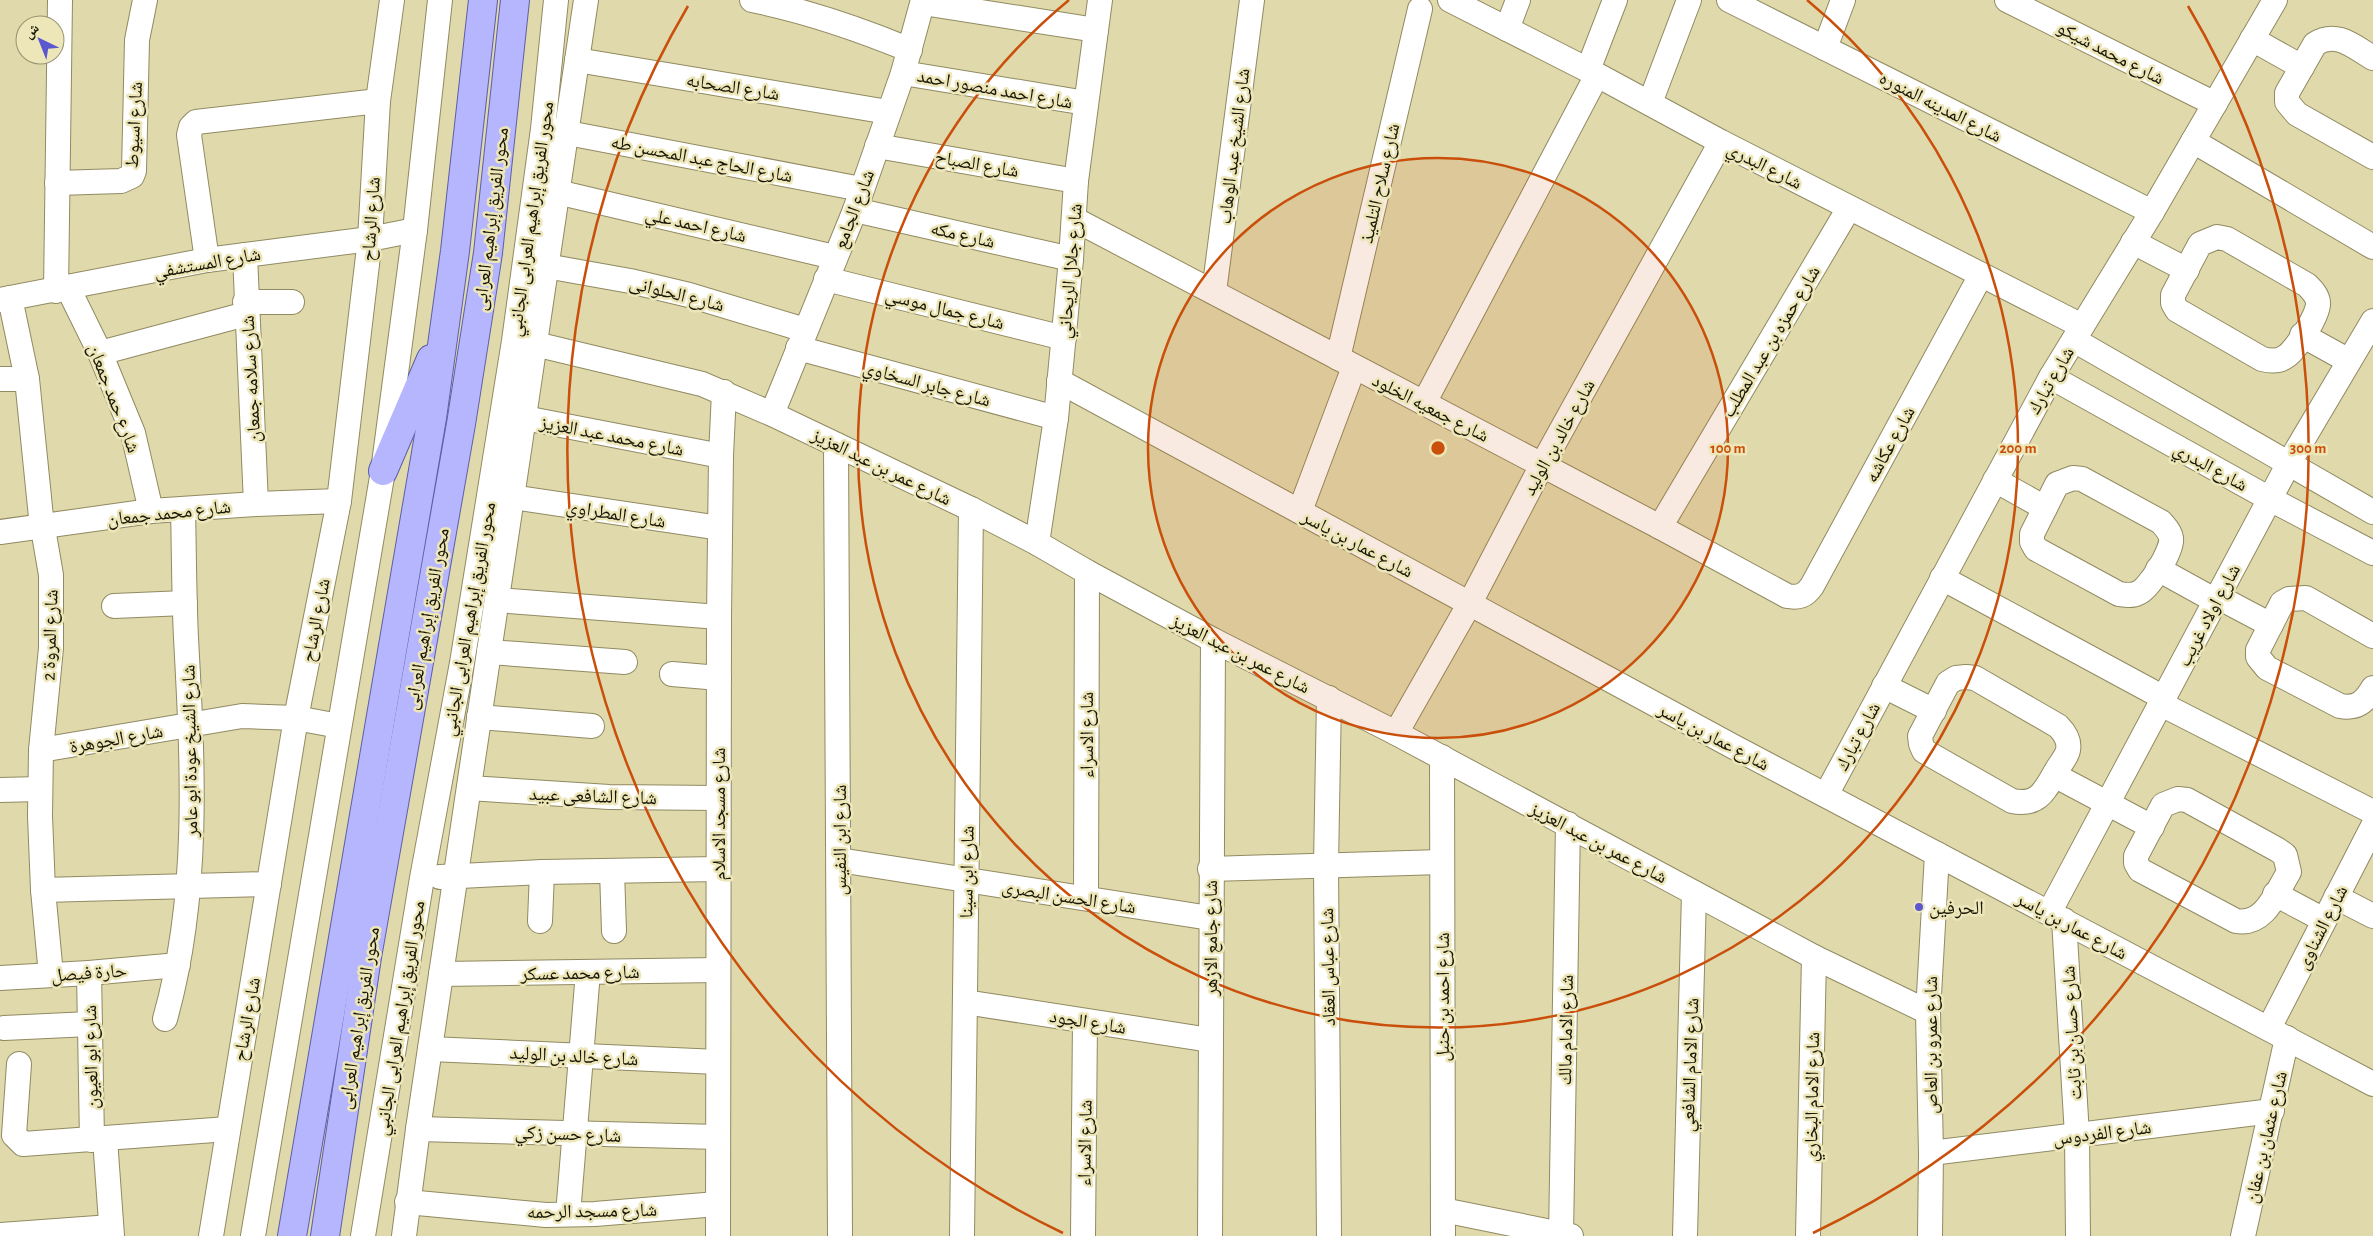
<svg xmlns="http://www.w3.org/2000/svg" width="2373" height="1236" font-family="'Alegreya Sans','Noto Naskh Arabic',sans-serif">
<rect width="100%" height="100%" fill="#e0d9ac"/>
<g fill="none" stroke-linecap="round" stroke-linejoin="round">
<g stroke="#918a61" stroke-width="26">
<g id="minor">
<path d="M 752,0 C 807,11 859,29 910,50"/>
<polyline points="1450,0 1588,70 1721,142 2082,326"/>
<polyline points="1729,0 2152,212"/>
<polyline points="2007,0 2215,104"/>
<polyline points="923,3 1096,30"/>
<polyline points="1507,29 1518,0"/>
<polyline points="2252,39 2302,67"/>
<polyline points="1825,48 1843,0"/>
<path d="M 2373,58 C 2354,47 2337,30 2315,44 L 2287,93 L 2287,102 L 2297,114 L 2373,157"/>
<polyline points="577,60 888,112"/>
<polyline points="1588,70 1615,0"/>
<polyline points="903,73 1086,103"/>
<polyline points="1650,103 1689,0"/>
<polyline points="552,130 861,189"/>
<polyline points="2193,141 2373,247"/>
<polyline points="877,146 1076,181"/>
<polyline points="57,183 121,181 132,176 134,171 137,40 145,0"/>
<polyline points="557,192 834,257"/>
<polyline points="855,210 1071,259"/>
<path d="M 1074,219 L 1660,527 L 1787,596 C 1799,598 1805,596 1812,586 L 1981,275"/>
<path d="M 2217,237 L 2227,239 L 2307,285 C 2312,290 2317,295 2318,302 C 2320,313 2295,352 2285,357 C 2278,362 2270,361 2262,359 L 2177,310 L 2173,303 L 2173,295 L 2200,244 Z"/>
<polyline points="2133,242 2187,270"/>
<polyline points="245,255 256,504"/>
<polyline points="207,260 189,135 191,127 196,122 378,101"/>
<polyline points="546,266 630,281 689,295 805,330"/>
<polyline points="826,279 1064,338"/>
<polyline points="68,288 100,353 133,433 151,511"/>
<polyline points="56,291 60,0"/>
<polyline points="1214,292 1252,0"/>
<polyline points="10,298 27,379 41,517 51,575 51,648 41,750 40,816 43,890 51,975"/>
<polyline points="0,300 207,260 370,239 415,230"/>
<polyline points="245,302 292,302"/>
<polyline points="2302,335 2349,361"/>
<polyline points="2074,340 2373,512"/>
<polyline points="535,344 702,384 772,414 971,509 1037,543 1087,572 1213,640 1396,733 1814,957 1928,1012"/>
<polyline points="798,348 1056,418"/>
<polyline points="100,353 246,314"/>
<polyline points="1338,358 1420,9"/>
<polyline points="2051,377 2270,499 2373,553"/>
<polyline points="0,379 27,379"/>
<polyline points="1059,381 1734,747 2373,1084"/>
<polyline points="1424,403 1597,75"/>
<polyline points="772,414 855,210 903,73 923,0"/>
<polyline points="509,415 721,456"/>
<polyline points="836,445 840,1236"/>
<path d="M 2073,478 L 2082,479 L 2161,522 C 2165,527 2170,531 2171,538 C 2173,550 2149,589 2138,593 C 2132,596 2126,595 2119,594 L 2036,549 L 2032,542 L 2032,534 L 2057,484 Z"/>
<polyline points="1995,480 2045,508"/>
<polyline points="512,497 720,528"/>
<polyline points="1300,511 1354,367"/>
<polyline points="1660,527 1849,208"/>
<polyline points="0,532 151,511 256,504 339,501"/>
<polyline points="1037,543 1056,418 1071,259 1076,181 1100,0"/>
<polyline points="2158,569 2216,601"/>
<polyline points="1942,578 2164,698"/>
<polyline points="2218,597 2271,625"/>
<polyline points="497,600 719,617"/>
<polyline points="114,606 185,603"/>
<path d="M 2373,636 L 2306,598 L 2289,599 L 2282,603 L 2258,650 L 2258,657 L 2267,668 L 2340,706 C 2357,709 2365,702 2373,688"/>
<polyline points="489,652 625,662"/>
<polyline points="672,674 719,678"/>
<path d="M 1966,677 L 1975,678 L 2058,726 C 2064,732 2070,740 2068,750 C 2067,756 2061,763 2058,768 C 2046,788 2040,807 2012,801 L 1924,751 L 1921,744 L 1920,736 L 1948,683 L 1956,678 Z"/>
<polyline points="1884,686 1934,711"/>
<polyline points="2161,704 2373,812"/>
<polyline points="479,717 592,726"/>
<polyline points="1396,733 1470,603 1542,465 1721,142"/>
<polyline points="41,750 242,716 296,718 339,726"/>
<polyline points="1442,757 1443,1236"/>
<polyline points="2054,775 2152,827"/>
<polyline points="469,788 609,797 718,798"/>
<polyline points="0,790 40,789"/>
<polyline points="1826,795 2051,377 2152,212 2275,0"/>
<path d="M 2178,799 L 2187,800 L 2278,850 L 2285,855 L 2289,872 C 2276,893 2265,926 2236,921 L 2140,870 L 2136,863 L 2136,856 L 2163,805 Z"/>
<polyline points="839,860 1210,918"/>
<polyline points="1210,869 1441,862"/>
<polyline points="612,871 614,931"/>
<polyline points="440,877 542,872 718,869"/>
<polyline points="43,890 269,884"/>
<polyline points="2275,894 2324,920"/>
<polyline points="2336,897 2373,916"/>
<polyline points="1086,898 1087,572"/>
<polyline points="2049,913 2289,463 2373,321"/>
<polyline points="2064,920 2077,1135 2078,1236"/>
<polyline points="540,921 542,872"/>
<polyline points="89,973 92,1140"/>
<polyline points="441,974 718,970"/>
<polyline points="0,978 89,973 178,965"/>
<polyline points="965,1002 1210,1040"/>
<path d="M 165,1019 C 200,895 193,766 186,638 C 184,596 184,552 183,509"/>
<polyline points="4,1028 90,1024"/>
<polyline points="2269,1028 2373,826"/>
<polyline points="430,1049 718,1062"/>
<polyline points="19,1064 14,1135 23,1144 228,1129"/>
<polyline points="418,1129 718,1137"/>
<polyline points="105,1139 112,1236"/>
<polyline points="1931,1153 2272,1111"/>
<polyline points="407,1202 546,1215 595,1214 717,1204"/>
<polyline points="1443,1210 1571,1236"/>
<polyline points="568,1214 588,972"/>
<polyline points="0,1235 111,1227"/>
<polyline points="211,1236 296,718 339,501 370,239 378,101 392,0"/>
<polyline points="253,1236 383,471 415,230 440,0"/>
<polyline points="363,1236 422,878 462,663 514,341 543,129 556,0"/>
<polyline points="404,1236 418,1129 586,0"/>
<polyline points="718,1236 719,617 721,456 724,392"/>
<polyline points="962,1236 971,509"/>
<polyline points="1083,1236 1085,1021"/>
<polyline points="1210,1236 1213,640"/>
<polyline points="1329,1236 1326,865 1329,698"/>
<polyline points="1561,1236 1568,824"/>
<polyline points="1685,1236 1694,893"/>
<polyline points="1808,1236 1814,957"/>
<polyline points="1930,1236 1931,1153 1928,1012 1937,854"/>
<polyline points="2243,1236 2287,1038"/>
</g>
</g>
<g stroke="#5d5ea6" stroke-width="30">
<g id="major">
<polyline points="383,471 431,359"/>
<polyline points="292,1236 432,418 455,251 483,0"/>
<polyline points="325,1236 367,957 461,424 488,253 515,0"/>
</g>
</g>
<use href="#minor" stroke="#fff" stroke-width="24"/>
<use href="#major" stroke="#b5b6fe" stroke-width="28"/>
</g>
<circle cx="1438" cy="448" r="290" fill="#c94f0b" fill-opacity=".12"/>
<g fill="none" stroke="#c94f0b" stroke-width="2.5">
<circle cx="1438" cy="448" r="290"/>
<path d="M1807 0A580 580 0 1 1 1069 0"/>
<path d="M1063 1233A870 870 0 0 1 688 6M2188 6A870 870 0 0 1 1813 1233"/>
</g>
<circle fill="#5b57cf" stroke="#ede6b9" stroke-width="2" cx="1919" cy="907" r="5"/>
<g text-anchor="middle" stroke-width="5" stroke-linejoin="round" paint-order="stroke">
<g font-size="19" fill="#171505" stroke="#ede6b9">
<text transform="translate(2111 52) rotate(27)" y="7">شارع محمد شيكو</text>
<text transform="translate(733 86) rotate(9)" y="7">شارع الصحابه</text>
<text transform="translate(995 88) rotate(10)" y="7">شارع احمد منصور احمد</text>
<text transform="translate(1941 106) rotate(27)" y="7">شارع المدينه المنوره</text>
<text transform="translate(133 125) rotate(-87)" y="7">شارع اسيوط</text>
<text transform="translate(1233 146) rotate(-83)" y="7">شارع الشيخ عبد الوهاب</text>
<text transform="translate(702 158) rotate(11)" y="7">شارع الحاج عبد المحسن طه</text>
<text transform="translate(977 163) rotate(10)" y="7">شارع الصباح</text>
<text transform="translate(1765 165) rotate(27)" y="7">شارع البدري</text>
<text transform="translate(1379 183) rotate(-77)" y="7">شارع سلاح التلميذ</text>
<text transform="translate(853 209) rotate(-69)" y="7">شارع الجامع</text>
<text transform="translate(370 219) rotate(-86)" y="7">شارع الرشاح</text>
<text transform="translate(490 219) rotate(-83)" y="7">محور الفريق إبراهيم العرابى</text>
<text transform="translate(530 219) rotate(-82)" y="7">محور الفريق إبراهيم العرابى الجانبي</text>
<text transform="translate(696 224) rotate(13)" y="7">شارع احمد علي</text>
<text transform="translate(963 234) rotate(13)" y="7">شارع مكه</text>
<text transform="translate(207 262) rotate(-10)" y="7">شارع المستشفي</text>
<text transform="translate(1069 271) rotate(-85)" y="7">شارع جلال الريحاني</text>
<text transform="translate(677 293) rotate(14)" y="7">شارع الحلوانى</text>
<text transform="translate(945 308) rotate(14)" y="7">شارع جمال موسي</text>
<text transform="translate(1770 341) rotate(-59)" y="7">شارع حمزه بن عبد المطلب</text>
<text transform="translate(250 379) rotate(-93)" y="7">شارع سلامه جمعان</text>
<text transform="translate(2050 380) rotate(-60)" y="7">شارع تبارك</text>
<text transform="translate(927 383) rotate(15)" y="7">شارع جابر السخاوي</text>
<text transform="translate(115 398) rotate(69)" y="7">شارع حمد جمعان</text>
<text transform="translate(1431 407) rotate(27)" y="7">شارع جمعيه الخلود</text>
<text transform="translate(612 435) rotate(11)" y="7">شارع محمد عبد العزيز</text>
<text transform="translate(1558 437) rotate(-61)" y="7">شارع خالد بن الوليد</text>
<text transform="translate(1889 444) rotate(-61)" y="7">شارع عكاشه</text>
<text transform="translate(882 466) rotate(26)" y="7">شارع عمر بن عبد العزيز</text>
<text transform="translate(2211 466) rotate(29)" y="7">شارع البدري</text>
<text transform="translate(169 512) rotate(-6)" y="7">شارع محمد جمعان</text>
<text transform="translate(616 513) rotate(9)" y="7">شارع المطراوي</text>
<text transform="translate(1358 543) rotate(28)" y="7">شارع عمار بن ياسر</text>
<text transform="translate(2208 615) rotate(-62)" y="7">شارع اولاد غريب</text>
<text transform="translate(426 619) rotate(-80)" y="7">محور الفريق إبراهيم العرابى</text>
<text transform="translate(468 619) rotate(-80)" y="7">محور الفريق إبراهيم العرابى الجانبي</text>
<text transform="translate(315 620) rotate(-79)" y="7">شارع الرشاح</text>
<text transform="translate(49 635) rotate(-88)" y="7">شارع المروة 2</text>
<text transform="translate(1241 653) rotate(27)" y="7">شارع عمر بن عبد العزيز</text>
<text transform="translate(1086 735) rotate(-90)" y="7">شارع الاسراء</text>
<text transform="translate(1714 736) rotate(28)" y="7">شارع عمار بن ياسر</text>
<text transform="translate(1857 736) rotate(-62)" y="7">شارع تبارك</text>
<text transform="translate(116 738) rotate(-10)" y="7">شارع الجوهرة</text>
<text transform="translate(189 751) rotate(-91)" y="7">شارع الشيخ عودة ابو عامر</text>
<text transform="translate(593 795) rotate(2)" y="7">شارع الشافعى عبيد</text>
<text transform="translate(718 814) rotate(-90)" y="7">شارع مسجد الاسلام</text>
<text transform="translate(839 840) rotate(-90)" y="7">شارع ابن النفيس</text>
<text transform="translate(1599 842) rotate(28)" y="7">شارع عمر بن عبد العزيز</text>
<text transform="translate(966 872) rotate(-89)" y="7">شارع ابن سينا</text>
<text transform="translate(1069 896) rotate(9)" y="7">شارع الحسن البصرى</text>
<text transform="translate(2072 925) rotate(28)" y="7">شارع عمار بن ياسر</text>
<text transform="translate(2321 927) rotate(-63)" y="7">شارع الشناوى</text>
<text transform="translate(1210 938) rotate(-90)" y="7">شارع جامع الازهر</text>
<text transform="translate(1327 967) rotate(-91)" y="7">شارع عباس العقاد</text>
<text transform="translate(89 972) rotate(-4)" y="7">حارة فيصل</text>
<text transform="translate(580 972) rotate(-1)" y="7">شارع محمد عسكر</text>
<text transform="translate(1442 997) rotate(-90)" y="7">شارع احمد بن حنبل</text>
<text transform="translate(358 1018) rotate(-81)" y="7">محور الفريق إبراهيم العرابى</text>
<text transform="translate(399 1018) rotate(-81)" y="7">محور الفريق إبراهيم العرابى الجانبي</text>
<text transform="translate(246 1019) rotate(-80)" y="7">شارع الرشاح</text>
<text transform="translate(1088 1021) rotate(9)" y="7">شارع الجود</text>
<text transform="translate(1565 1030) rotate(-89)" y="7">شارع الامام مالك</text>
<text transform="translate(2071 1033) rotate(-93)" y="7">شارع حسان بن ثابت</text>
<text transform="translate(1930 1045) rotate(-90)" y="7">شارع عمرو بن العاص</text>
<text transform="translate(574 1055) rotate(3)" y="7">شارع خالد بن الوليد</text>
<text transform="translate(90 1057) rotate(-91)" y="7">شارع ابو العيون</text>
<text transform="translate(1689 1065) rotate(-88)" y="7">شارع الامام الشافعي</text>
<text transform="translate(1811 1097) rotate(-89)" y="7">شارع الامام البخاري</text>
<text transform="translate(2102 1132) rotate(-7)" y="7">شارع الفردوس</text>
<text transform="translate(568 1133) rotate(2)" y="7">شارع حسن زكي</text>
<text transform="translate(2265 1137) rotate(-77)" y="7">شارع عثمان بن عفان</text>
<text transform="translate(1084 1143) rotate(-89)" y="7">شارع الاسراء</text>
<text transform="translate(592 1210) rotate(-1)" y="7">شارع مسجد الرحمه</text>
</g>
<g font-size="19" fill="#171505" stroke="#ede6b9" text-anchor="start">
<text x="1929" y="914">الحرفين</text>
</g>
</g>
<circle cx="1438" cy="448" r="8" fill="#c94f0b" stroke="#ede6b9" stroke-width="2.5"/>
<g font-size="15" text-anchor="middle" font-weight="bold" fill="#c94f0b" stroke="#ede6b9" stroke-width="5" stroke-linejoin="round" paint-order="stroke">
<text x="1728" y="453">100 m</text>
<text x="2018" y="453">200 m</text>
<text x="2308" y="453">300 m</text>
</g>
<g transform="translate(40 40) rotate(317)"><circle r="24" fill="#ede6b9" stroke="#979271"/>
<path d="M0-4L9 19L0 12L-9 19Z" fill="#5b57cf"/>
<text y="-8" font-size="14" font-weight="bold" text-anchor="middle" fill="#171505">ش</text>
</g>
</svg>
